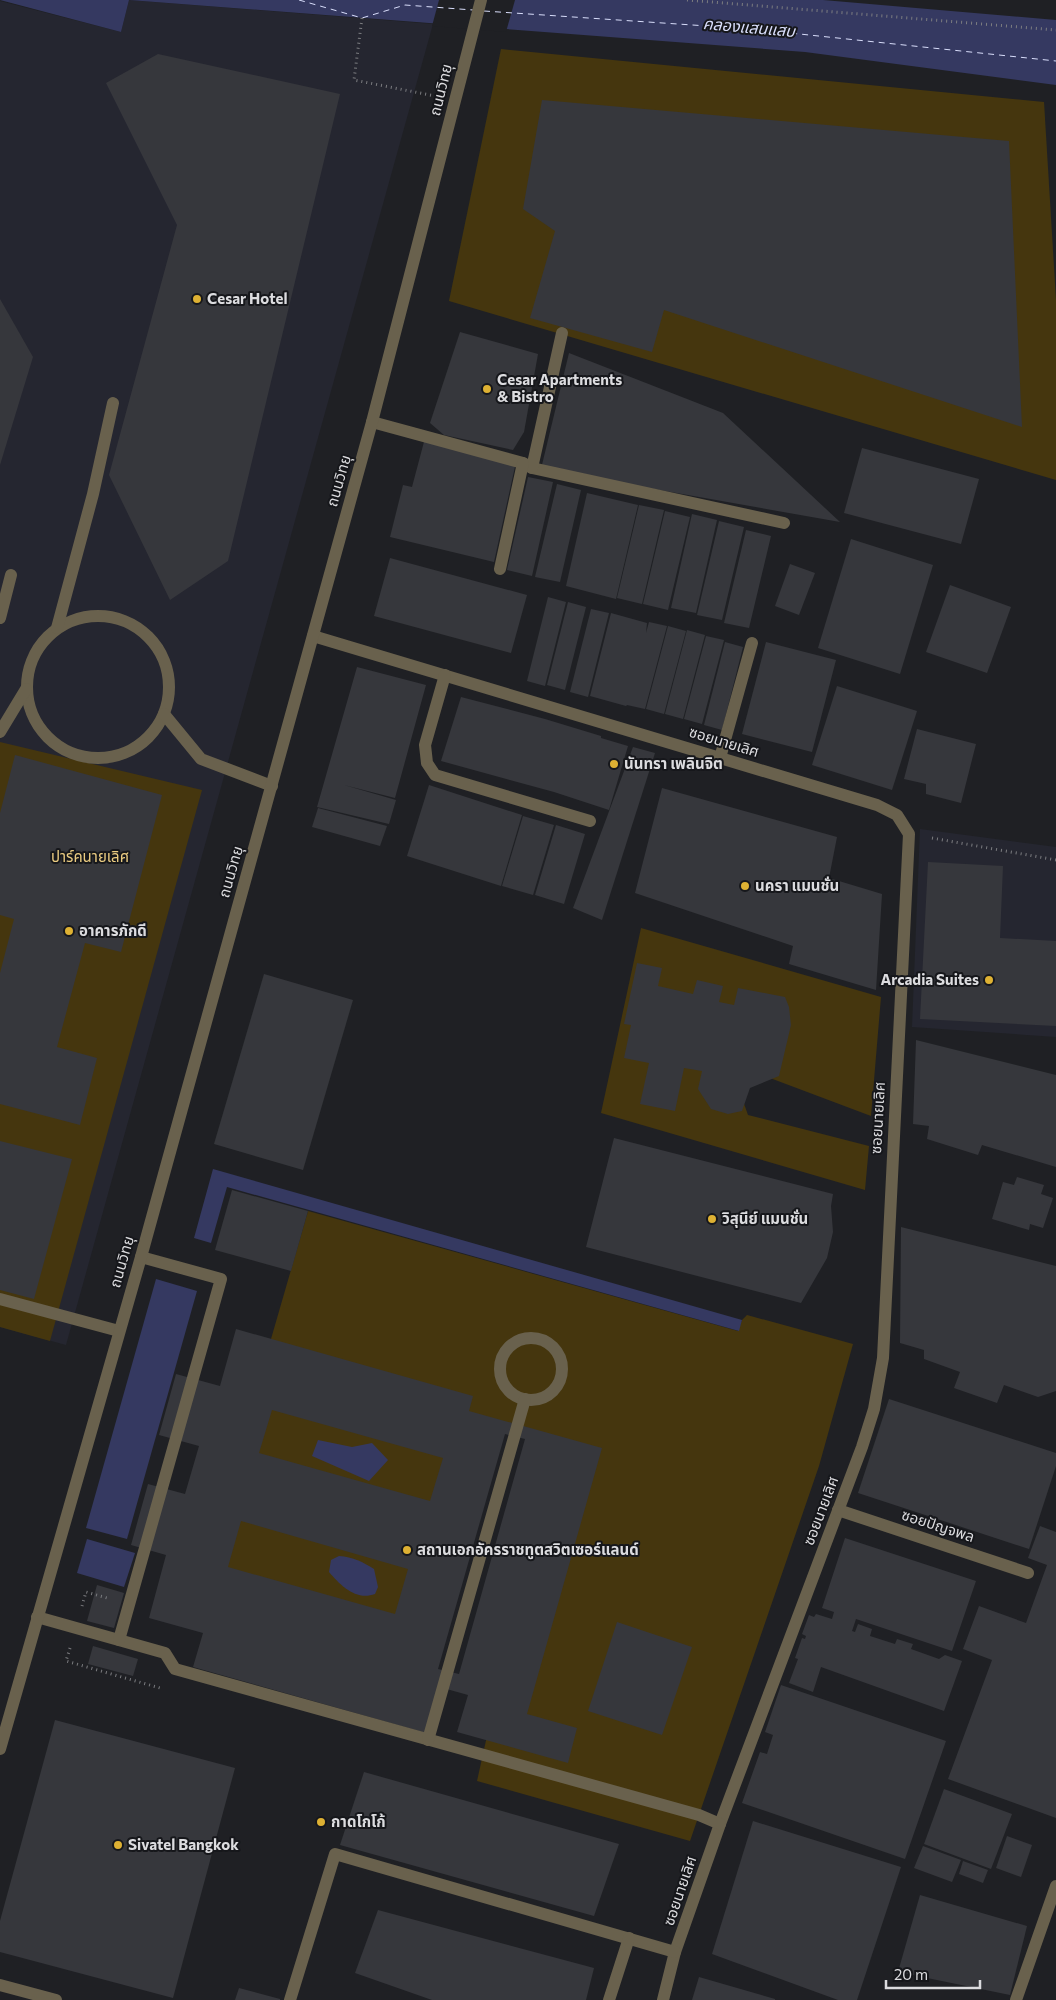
<svg xmlns="http://www.w3.org/2000/svg" width="1056" height="2000" font-family="Commissioner,'Noto Sans Thai',sans-serif">
<rect width="100%" height="100%" fill="#1f2024"/>
<g fill="#252630">
<polygon points="129,0 433,24 66,1345 0,1327 0,1 121,32"/>
<polygon points="920,829 1056,847 1056,1037 912,1027"/>
</g>
<g fill="#45360e">
<polygon points="501,49 1044,102 1056,300 1056,480 449,301"/>
<polygon points="0,742 202,790 50,1341 0,1327"/>
<polygon points="641,928 881,997 871,1116 762,1075 741,1095 748,1115 869,1146 865,1190 601,1113"/>
<polygon points="308,1211 738,1331 742,1320 747,1315 853,1344 819,1466 690,1841 477,1781 551,1447 497,1428 433,1639 195,1574 271,1339"/>
</g>
<g fill="#353961">
<polygon points="0,0 823,0 1056,20 1056,85 805,52 129,0 121,32"/>
<polygon points="213,1169 742,1320 739,1331 227,1187 211,1243 194,1238"/>
<polygon points="156,1279 197,1291 127,1539 86,1528"/>
<polygon points="318,1440 352,1447 372,1443 388,1460 369,1481 312,1456"/>
<polygon points="87,1539 135,1553 124,1587 77,1573"/>
<path d="M 339,1556 C 353,1557 363,1562 374,1569 L 378,1587 L 375,1594 C 356,1601 341,1586 329,1572 L 331,1560 Z"/>
</g>
<polygon fill="#1f2024" points="439,0 515,0 506,32 432,26"/>
<g fill="none" stroke-linecap="round" stroke-linejoin="round">
<g stroke="#d9defb" stroke-width="1" stroke-dasharray="6 5" stroke-linecap="butt">
<polyline points="299,0 362,18 405,5 473,10"/>
<polyline points="484,11 752,29 1056,61"/>
</g>
</g>
<g fill="#36373c" fill-rule="evenodd">
<polygon points="158,54 340,94 228,561 170,600 109,475 177,225 106,83"/>
<polygon points="542,100 1009,141 1022,427 664,310 652,352 530,318 555,231 523,209"/>
<polygon points="0,299 33,357 0,465"/>
<polygon points="460,332 538,354 524,432 513,450 444,435 430,423"/>
<polygon points="569,353 723,413 840,522 541,469"/>
<polygon points="425,438 516,462 494,562 390,537 403,485 412,487"/>
<polygon points="862,448 979,479 961,544 844,513"/>
<polygon points="528,477 553,482 532,576 507,570"/>
<polygon points="557,484 581,490 560,582 535,577"/>
<polygon points="587,493 638,505 616,599 566,586"/>
<polygon points="639,505 664,510 642,604 617,598"/>
<polygon points="665,511 690,517 668,610 643,604"/>
<polygon points="692,514 717,520 696,613 671,608"/>
<polygon points="719,521 744,527 722,620 697,615"/>
<polygon points="746,530 771,536 749,628 724,623"/>
<polygon points="851,539 933,565 900,674 818,648"/>
<polygon points="390,558 527,595 511,653 374,616"/>
<polygon points="790,564 815,573 799,615 775,606"/>
<polygon points="950,585 1011,607 987,673 926,652"/>
<polygon points="548,597 566,602 545,686 527,681"/>
<polygon points="568,602 586,607 565,690 547,685"/>
<polygon points="591,609 609,613 588,697 570,692"/>
<polygon points="611,613 647,623 646,633 649,622 667,626 645,709 627,705 626,706 590,696"/>
<polygon points="668,626 686,631 664,714 646,709"/>
<polygon points="687,630 705,635 683,719 665,714"/>
<polygon points="706,636 724,640 702,724 684,719"/>
<polygon points="725,642 743,647 722,730 704,725"/>
<polygon points="766,642 836,660 812,752 742,734"/>
<polygon points="357,667 426,685 395,798 344,785 396,800 389,824 317,807"/>
<polygon points="837,686 917,711 892,790 812,765"/>
<polygon points="461,697 545,719 601,736 601,738 628,746 609,810 554,792 441,761"/>
<polygon points="917,729 976,744 961,803 926,794 926,784 904,779"/>
<polygon points="633,747 655,753 602,920 573,908"/>
<polygon points="15,755 162,795 121,952 85,943 57,1047 97,1058 80,1125 0,1104 0,973 14,919 0,915 0,813"/>
<polygon points="429,785 522,815 501,886 407,856"/>
<polygon points="662,788 837,837 829,878 882,894 876,990 789,964 793,946 635,893"/>
<polygon points="318,808 387,826 380,846 312,827"/>
<polygon points="523,816 554,825 533,895 502,886"/>
<polygon points="556,825 585,834 564,904 535,895"/>
<polygon points="928,862 1003,866 1000,938 1056,941 1056,1026 920,1019"/>
<polygon points="637,963 662,968 658,986 693,994 697,980 723,986 719,1002 734,1005 738,988 785,997 789,1007 791,1025 779,1076 750,1088 742,1111 728,1114 711,1109 698,1089 702,1071 684,1068 675,1111 640,1104 649,1063 624,1058 631,1025 624,1024"/>
<polygon points="264,974 353,1000 303,1170 214,1144"/>
<polygon points="916,1040 1056,1075 1056,1167 982,1145 978,1155 927,1139 929,1126 913,1124"/>
<polygon points="614,1138 833,1194 831,1206 833,1232 827,1258 801,1303 586,1247"/>
<polygon points="0,1141 72,1159 34,1299 0,1290"/>
<polygon points="1017,1177 1044,1185 1041,1194 1053,1198 1043,1228 1030,1224 1029,1230 992,1219 1003,1182 1014,1185"/>
<polygon points="232,1190 308,1211 291,1271 215,1250"/>
<polygon points="901,1227 1056,1266 1056,1391 1038,1397 1004,1385 997,1403 954,1388 960,1372 924,1359 924,1350 900,1343"/>
<path d="M 236,1329 L 473,1396 L 469,1411 L 602,1448 L 527,1714 L 577,1728 L 568,1763 L 457,1732 L 468,1695 L 443,1688 L 426,1733 L 193,1667 L 203,1633 L 149,1618 L 166,1555 L 131,1545 L 148,1484 L 185,1494 L 199,1446 L 159,1435 L 176,1374 L 220,1386 ZM 272,1410 L 443,1458 L 430,1501 L 259,1453 ZM 505,1434 L 525,1439 L 459,1674 L 438,1669 ZM 241,1521 L 408,1569 L 395,1614 L 228,1567 Z"/>
<polygon points="889,1399 1056,1453 1056,1466 1029,1549 858,1493"/>
<polygon points="1040,1526 1056,1532 1056,1818 948,1779 992,1660 963,1649 979,1606 1026,1623 1047,1565 1028,1558"/>
<polygon points="845,1538 976,1581 952,1651 856,1619 852,1631 855,1632 858,1624 872,1629 870,1636 895,1644 897,1639 913,1644 911,1649 939,1659 945,1655 962,1661 944,1711 821,1667 813,1692 789,1683 798,1659 795,1658 802,1638 805,1639 806,1636 802,1634 809,1615 814,1617 816,1614 832,1619 834,1612 822,1608"/>
<polygon points="97,1585 124,1593 114,1628 87,1621"/>
<polygon points="617,1622 692,1647 662,1735 588,1711"/>
<polygon points="93,1646 138,1659 133,1676 88,1664"/>
<polygon points="781,1685 946,1741 905,1859 742,1803 760,1752 767,1754 773,1735 765,1732"/>
<polygon points="55,1720 235,1768 173,1998 0,1952 0,1921"/>
<polygon points="364,1772 619,1844 594,1916 340,1845"/>
<polygon points="944,1789 1012,1814 991,1869 924,1844"/>
<polygon points="753,1821 901,1867 857,2000 838,2000 712,1954"/>
<polygon points="1007,1836 1032,1845 1021,1877 996,1868"/>
<polygon points="923,1846 961,1860 952,1882 914,1868"/>
<polygon points="963,1861 988,1870 983,1883 959,1874"/>
<polygon points="920,1895 1027,1926 1010,1995 898,1972"/>
<polygon points="378,1910 594,1968 586,2000 432,2000 355,1973"/>
<polygon points="699,1977 775,1999 775,2000 692,2000"/>
<polygon points="239,1988 280,1999 280,2000 235,2000"/>
</g>
<g fill="none" stroke-linecap="round" stroke-linejoin="round">
<g stroke="#7c7d80" stroke-width="3" stroke-dasharray="1 4" stroke-linecap="butt">
<polyline points="687,0 1056,30"/>
<polyline points="362,18 354,80 435,96"/>
<polyline points="932,838 1056,860"/>
<polyline points="82,1606 86,1592 107,1598"/>
<polyline points="70,1648 66,1661 160,1688"/>
</g>
<g stroke="#69614d" stroke-width="12">
<polyline points="372,422 523,463 532,468 784,523"/>
<polyline points="532,468 562,333"/>
<polyline points="500,569 523,463"/>
<circle cx="98" cy="687" r="71"/>
<polyline points="0,618 11,575"/>
<polyline points="57,628 93,494 113,403"/>
<polyline points="313,636 877,805 897,815 909,834 883,1358 874,1409 862,1447 720,1824 675,1952 663,2000"/>
<polyline points="445,675 425,745 427,763 435,775 590,821"/>
<polyline points="164,714 201,759 272,786"/>
<polyline points="0,732 26,689"/>
<polyline points="720,758 752,643"/>
<polyline points="0,1299 119,1331"/>
<circle cx="531" cy="1369" r="31"/>
<polyline points="838,1510 1028,1573"/>
<polyline points="37,1617 165,1653 175,1669 699,1815 720,1824"/>
<polyline points="119,1640 221,1279 141,1257"/>
<polyline points="428,1740 525,1399"/>
<polyline points="0,1749 141,1257 372,422 481,0"/>
<polyline points="0,1985 56,2000"/>
<polyline points="290,2000 335,1854 675,1952"/>
<polyline points="609,2000 629,1938"/>
<polyline points="1016,2000 1056,1886"/>
</g>
</g>
<g fill="#deb133" stroke="#16171b" stroke-width="2">
<circle cx="197" cy="299" r="5"/>
<circle cx="487" cy="389" r="5"/>
<circle cx="614" cy="764" r="5"/>
<circle cx="745" cy="886" r="5"/>
<circle cx="69" cy="931" r="5"/>
<circle cx="989" cy="980" r="5"/>
<circle cx="712" cy="1219" r="5"/>
<circle cx="407" cy="1550" r="5"/>
<circle cx="321" cy="1822" r="5"/>
<circle cx="118" cy="1845" r="5"/>
</g>
<g text-anchor="middle" stroke-width="4" stroke-linejoin="round" paint-order="stroke">
<g font-size="15" fill="#dcdcdf" stroke="#16171b">
<text transform="translate(441 90) rotate(-76)" y="5">ถนนวิทยุ</text>
<text transform="translate(339 481) rotate(-74)" y="5">ถนนวิทยุ</text>
<text transform="translate(724 742) rotate(17)" y="5">ซอยนายเลิศ</text>
<text transform="translate(231 872) rotate(-74)" y="5">ถนนวิทยุ</text>
<text transform="translate(878 1118) rotate(-87)" y="5">ซอยนายเลิศ</text>
<text transform="translate(122 1262) rotate(-74)" y="5">ถนนวิทยุ</text>
<text transform="translate(821 1511) rotate(-69)" y="5">ซอยนายเลิศ</text>
<text transform="translate(938 1526) rotate(18)" y="5">ซอยปัญจพล</text>
<text transform="translate(680 1891) rotate(-71)" y="5">ซอยนายเลิศ</text>
</g>
<g font-size="15" font-weight="bold" fill="#dcdcdf" stroke="#16171b" text-anchor="start">
<text x="207" y="304">Cesar Hotel</text>
<text x="497" y="385">Cesar Apartments<tspan x="497" dy="17">&amp; Bistro</tspan></text>
<text x="624" y="769">นันทรา เพลินจิต</text>
<text x="755" y="891">นครา แมนชั่น</text>
<text x="79" y="936">อาคารภักดี</text>
<text x="979" y="985" text-anchor="end">Arcadia Suites</text>
<text x="722" y="1224">วิสุนีย์ แมนชั่น</text>
<text x="417" y="1555">สถานเอกอัครราชทูตสวิตเซอร์แลนด์</text>
<text x="331" y="1827">กาดโกโก้</text>
<text x="128" y="1850">Sivatel Bangkok</text>
</g>
<g font-size="15" fill="#ebcc82" stroke="#16171b">
<text x="90" y="862">ปาร์คนายเลิศ</text>
</g>
<g font-size="16" font-style="italic" fill="#d9defb" stroke="#16171b">
<text transform="translate(749 27) rotate(5)" y="6">คลองแสนแสบ</text>
</g>
</g>
<path d="M886 1980v8h94v-8" fill="none" stroke="#dcdcdf" stroke-width="2.5"/>
<text x="894" y="1980" font-size="15" fill="#dcdcdf" stroke="#16171b" stroke-width="4" paint-order="stroke">20 m</text>
</svg>
